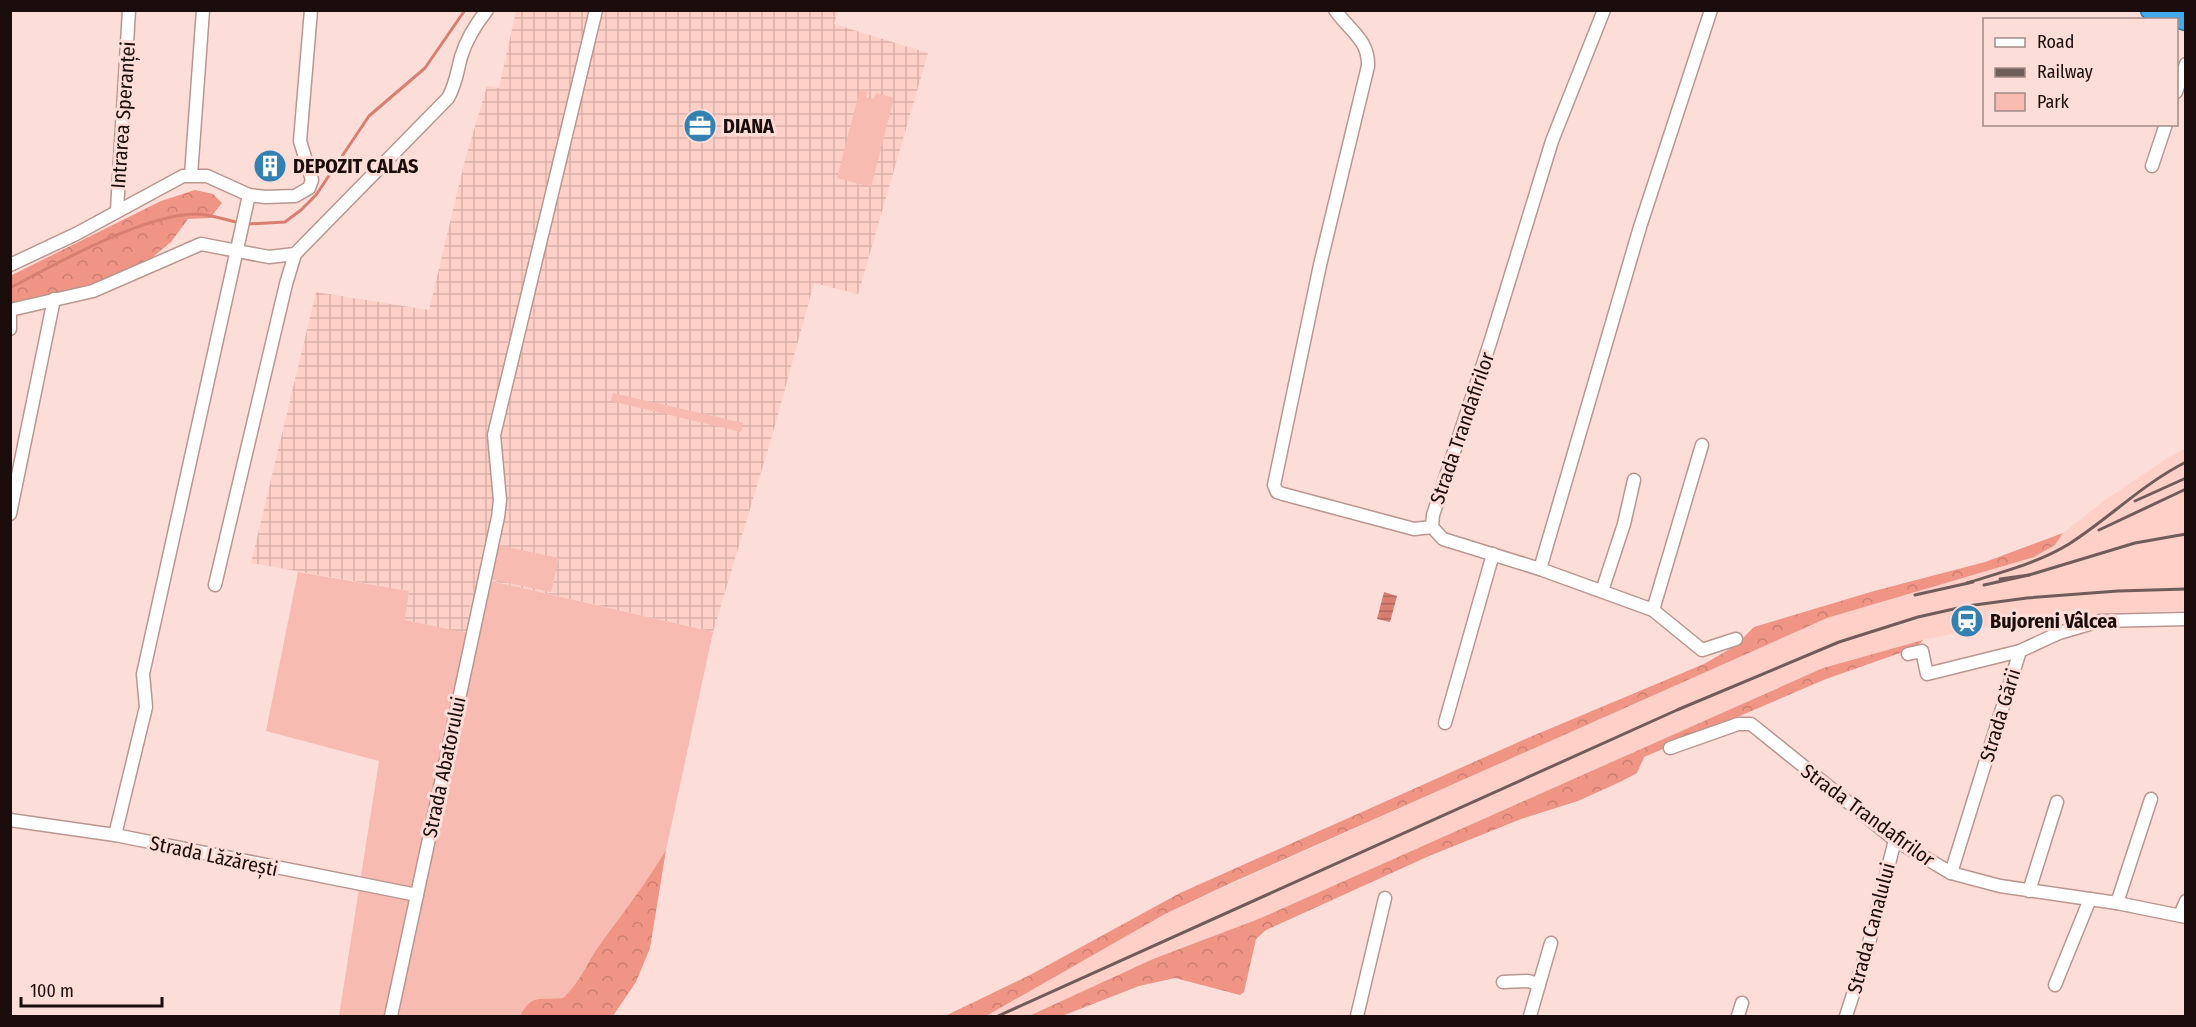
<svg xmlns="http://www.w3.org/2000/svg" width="2196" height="1027" font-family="'Fira Sans Condensed',sans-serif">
<defs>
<pattern id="industrial-grid" width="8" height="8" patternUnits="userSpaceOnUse" patternTransform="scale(1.5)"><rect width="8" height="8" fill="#fed0c8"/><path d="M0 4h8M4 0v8" fill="none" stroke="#d9b1aa"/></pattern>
<pattern id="forest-crowns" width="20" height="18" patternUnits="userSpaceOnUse" patternTransform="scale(1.5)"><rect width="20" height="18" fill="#f09486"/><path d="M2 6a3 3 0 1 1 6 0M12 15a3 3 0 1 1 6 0" fill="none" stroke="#cd7e72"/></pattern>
<pattern id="water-rules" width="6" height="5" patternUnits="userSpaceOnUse" patternTransform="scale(1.5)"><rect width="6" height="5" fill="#d97f72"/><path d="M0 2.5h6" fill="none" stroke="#af665c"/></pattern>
</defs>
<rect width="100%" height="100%" fill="#fdddd8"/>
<polygon fill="#fed0c8" points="2185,449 2185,610 2055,617 2008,622 1923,640 1823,668 1261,918 1153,959 1029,1016 986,1016 1165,914 1781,637 1827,618 2034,557 2055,545 2063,533 2108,498 2169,457"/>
<polygon fill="url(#industrial-grid)" points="516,11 838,11 834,24 928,53 858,294 814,283 774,429 713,632 488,580 476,636 405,620 409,591 251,563 316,292 429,310 465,160 487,86 499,88"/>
<g fill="#f8bbb2">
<polygon points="860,89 867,91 866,97 874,99 876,93 894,98 871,187 837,178"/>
<polygon points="613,393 743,423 741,432 611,401"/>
<polygon points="498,545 559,558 551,592 491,579"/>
<path d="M 298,572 L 409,591 L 405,620 L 476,635 L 487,580 L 713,632 L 666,850 L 644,888 L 600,945 L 578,985 L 563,998 C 539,1000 533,993 520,1016 L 339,1016 L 379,761 L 266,731 Z"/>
</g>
<g fill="url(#forest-crowns)">
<polygon points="195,190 213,194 222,203 210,218 188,219 171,242 148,261 86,288 11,303 10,276 161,201"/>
<polygon points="2063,533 2055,545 2034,557 1827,618 1233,882 1165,914 986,1016 945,1016 1030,975 1180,893 1530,737 1704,664 1735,646 1754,627 1874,591 1985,562"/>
<polygon points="1923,640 1917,647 1826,679 1644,757 1637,773 1622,781 1578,801 1521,819 1429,856 1266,930 1256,939 1244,992 1240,995 1175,978 1139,986 1062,1016 1029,1016 1153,959 1261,918 1823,668"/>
<path d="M 666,850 L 650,948 L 636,982 L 613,1016 L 520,1016 C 532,993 540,1000 563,998 C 580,983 586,964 599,946 C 622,914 646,884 666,850 Z"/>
</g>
<polygon fill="url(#water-rules)" points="1384,592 1397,596 1390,622 1377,619"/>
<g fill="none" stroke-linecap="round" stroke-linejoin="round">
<g stroke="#d97f72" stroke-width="3">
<polyline points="247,224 285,222 301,210 316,195 369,116 425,68 465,10"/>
<path d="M 10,288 C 57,263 143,215 195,214 C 210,214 226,220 240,223"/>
</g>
<g stroke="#ba9690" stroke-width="15">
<g id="minor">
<path d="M 1335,10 C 1350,31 1369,40 1368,66 L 1320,265 L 1274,485 L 1277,492 L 1283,494 L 1414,529 L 1432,527"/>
<polyline points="1604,10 1552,141 1490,343 1433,515 1432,527 1443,539 1540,569 1653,610 1702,650 1736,639"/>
<polyline points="2176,92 2186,64"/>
<polyline points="2152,166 2166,124"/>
<polyline points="191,175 203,10"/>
<polyline points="117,210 129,10"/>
<polyline points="10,265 76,234 183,176 207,176 249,195 265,197 295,196 309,188 312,180 300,141 311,10"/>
<path d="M 10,310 L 93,291 L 201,244 L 269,257 L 295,254 L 448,98 C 456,84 457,72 461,57 C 466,40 476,24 487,10"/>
<polyline points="10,314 10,329"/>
<polyline points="10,514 54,299"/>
<polyline points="1540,569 1640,227 1711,10"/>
<polyline points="215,585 286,284 295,254"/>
<polyline points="1602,591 1624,524 1634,480"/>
<polyline points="1653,610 1702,445"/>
<polyline points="1908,654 1922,651 1927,674 2020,651"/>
<polyline points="1445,723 1493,554"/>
<polyline points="1670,748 1738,724 1751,724 1895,840 1951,873 2000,886 2117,903 2186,917"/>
<polyline points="10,820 115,835 417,895"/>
<polyline points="115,835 146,707 143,674 249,195"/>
<polyline points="1951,873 2020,651 2059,633 2100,621 2186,619"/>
<polyline points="2029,891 2057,802"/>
<polyline points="2117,903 2151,799"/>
<polyline points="2180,915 2186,901"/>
<polyline points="1503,982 1528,981 1539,984"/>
<polyline points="2055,985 2090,899"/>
<polyline points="391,1016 498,517 500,500 494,435 596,10"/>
<polyline points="1357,1016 1385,898"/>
<polyline points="1530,1016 1551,943"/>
<polyline points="1738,1016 1742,1003"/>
<polyline points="1846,1016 1867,951 1895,840"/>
</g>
</g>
<g stroke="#34749e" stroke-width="21">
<polyline id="highway" points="2150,10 2186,21"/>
</g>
<use href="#minor" stroke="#fff" stroke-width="12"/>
<use href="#highway" stroke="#42abed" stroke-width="18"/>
<g stroke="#705c59" stroke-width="3">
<polyline points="2135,501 2186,478"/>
<polyline points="2099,530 2186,489"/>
<polyline points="2029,575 2135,543 2186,534"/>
<path d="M 1967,583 C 2002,572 2038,563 2069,544 C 2111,517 2141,485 2186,462"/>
<polyline points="1984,585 2029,575 2000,579"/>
<polyline points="1915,595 1973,582"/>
<polyline points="998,1016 1677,710 1839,642 1918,617 1967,606 2027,598 2118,591 2186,589"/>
</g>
</g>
<defs>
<g id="office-disc" transform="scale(1.725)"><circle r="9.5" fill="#3381b3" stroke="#fdddd8"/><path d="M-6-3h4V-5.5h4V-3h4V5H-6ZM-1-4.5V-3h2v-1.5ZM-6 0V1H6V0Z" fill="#fff"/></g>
<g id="building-disc" transform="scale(1.725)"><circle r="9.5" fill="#3381b3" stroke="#fdddd8"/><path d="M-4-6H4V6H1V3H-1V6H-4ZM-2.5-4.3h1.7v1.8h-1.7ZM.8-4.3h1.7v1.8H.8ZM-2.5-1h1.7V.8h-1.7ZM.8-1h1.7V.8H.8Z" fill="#fff"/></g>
<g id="station-disc" transform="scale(1.725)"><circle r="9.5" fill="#3381b3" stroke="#fdddd8"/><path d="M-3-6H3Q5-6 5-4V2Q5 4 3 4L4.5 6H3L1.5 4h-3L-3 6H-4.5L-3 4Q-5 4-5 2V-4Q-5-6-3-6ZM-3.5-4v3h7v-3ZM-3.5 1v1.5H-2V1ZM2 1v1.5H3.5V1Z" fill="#fff"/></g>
</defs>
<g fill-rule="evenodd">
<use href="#office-disc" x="700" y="126"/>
<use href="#building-disc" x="270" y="166"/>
<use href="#station-disc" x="1967" y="621"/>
</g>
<g text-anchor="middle" stroke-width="6" stroke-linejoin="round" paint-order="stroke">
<g font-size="20" fill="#1a0d0b" stroke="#fdddd8">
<text transform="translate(123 115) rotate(-86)" y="7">Intrarea Speranței</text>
<text transform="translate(1462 428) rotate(-71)" y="7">Strada Trandafirilor</text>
<text transform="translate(2000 715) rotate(-73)" y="7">Strada Gării</text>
<text transform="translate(444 767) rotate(-78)" y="7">Strada Abatorului</text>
<text transform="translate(1868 815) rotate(36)" y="7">Strada Trandafirilor</text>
<text transform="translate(214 856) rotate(12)" y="7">Strada Lăzărești</text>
<text transform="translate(1871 928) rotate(-75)" y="7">Strada Canalului</text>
</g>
<g font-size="20" font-weight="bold" fill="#1a0d0b" stroke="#fdddd8" text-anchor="start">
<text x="723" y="133">DIANA</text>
<text x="293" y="173">DEPOZIT CALAS</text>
<text x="1990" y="628">Bujoreni Vâlcea</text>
</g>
</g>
<rect width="2196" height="1027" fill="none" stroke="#1a0d0b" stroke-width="24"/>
<rect x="1983" y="18" width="195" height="108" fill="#fdddd8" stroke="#a28a86" stroke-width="1.5"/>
<rect x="1995" y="38" width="30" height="9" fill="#ffffff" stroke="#a28a86" stroke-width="1.5"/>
<text x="2037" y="48" font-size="18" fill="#1a0d0b">Road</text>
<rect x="1995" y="68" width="30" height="9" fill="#705c59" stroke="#a28a86" stroke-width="1.5"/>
<text x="2037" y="78" font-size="18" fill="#1a0d0b">Railway</text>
<rect x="1995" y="93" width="30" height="18" fill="#f8bbb2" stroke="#a28a86" stroke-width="1.5"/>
<text x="2037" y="108" font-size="18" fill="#1a0d0b">Park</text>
<path d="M21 997v9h141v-9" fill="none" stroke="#1a0d0b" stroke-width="3"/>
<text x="30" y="997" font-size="18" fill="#1a0d0b" stroke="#fdddd8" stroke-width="4.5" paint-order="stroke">100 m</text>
</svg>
